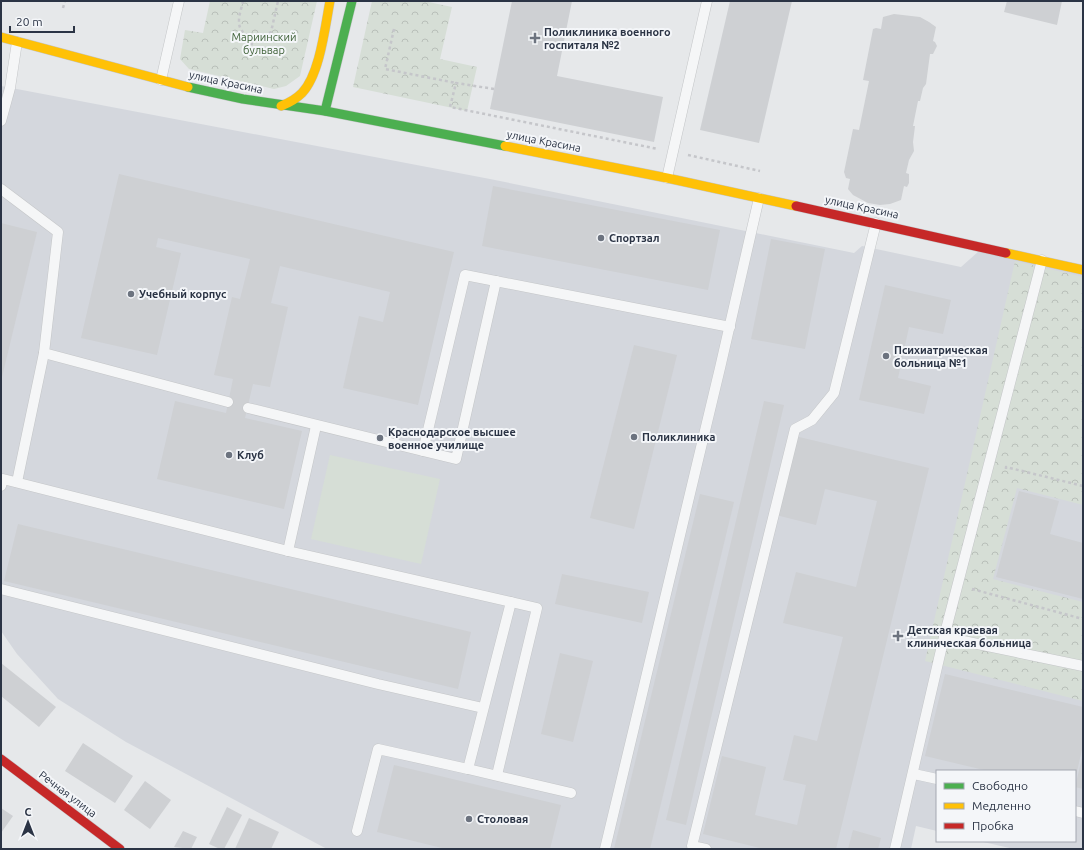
<svg xmlns="http://www.w3.org/2000/svg" width="1084" height="850" font-family="Ubuntu,sans-serif">
<defs>
<pattern id="park-crowns" width="20" height="18" patternUnits="userSpaceOnUse"><rect width="20" height="18" fill="#d6ded6"/><path d="M2 6a3 3 0 1 1 6 0M12 15a3 3 0 1 1 6 0" fill="none" stroke="#b8bfb9"/></pattern>
</defs>
<rect width="100%" height="100%" fill="#e6e8ea"/>
<polygon fill="#d4d7dd" points="1,86 490,179 854,253 862,246 961,267 979,251 1083,275 1083,849 1014,849 979,841 1075,841 1075,771 937,771 937,831 916,826 911,849 327,849 126,742 58,699 17,654 1,631"/>
<polygon fill="#d6ded6" points="330,455 440,479 421,564 311,539"/>
<g fill="url(#park-crowns)">
<polygon points="210,1 317,1 300,76 286,86 274,89 189,69 180,59 185,30 203,33"/>
<polygon points="372,1 424,1 452,7 440,59 477,67 467,111 353,87"/>
<polygon points="1015,261 1083,277 1083,505 1017,488 993,579 1083,602 1083,701 925,661"/>
</g>
<g fill="#ced0d3">
<polygon points="512,1 572,1 557,76 663,97 654,142 490,109"/>
<polygon points="730,1 792,1 759,143 700,130"/>
<polygon points="1007,1 1062,1 1057,25 1004,12"/>
<polygon points="894,14 920,17 929,22 936,27 933,41 935,42 937,46 933,54 930,54 926,84 923,88 920,101 918,101 913,126 915,126 913,142 914,151 909,160 906,173 909,174 909,183 907,187 904,186 901,200 890,204 880,205 868,203 853,195 848,189 850,179 846,178 844,172 853,129 859,130 869,81 863,80 873,29 876,28 881,29 883,17"/>
<polygon points="119,174 454,252 418,405 343,388 359,316 383,322 390,292 280,266 271,303 288,307 270,387 253,384 245,418 302,431 284,509 157,479 175,401 226,413 233,379 214,375 232,297 240,299 250,259 158,238 156,247 181,253 157,355 81,338"/>
<polygon points="493,186 720,230 708,290 482,246"/>
<polygon points="1,223 37,232 2,377 1,377"/>
<polygon points="771,239 825,249 805,349 751,339"/>
<polygon points="885,285 951,300 943,334 909,327 898,378 931,386 924,414 859,400"/>
<polygon points="634,345 677,355 634,529 590,518"/>
<polygon points="764,401 784,405 686,825 666,820"/>
<polygon points="795,436 929,468 836,849 764,849 703,834 722,756 766,767 755,815 797,825 806,785 783,780 794,735 817,741 843,637 783,623 796,572 856,587 877,501 825,489 816,525 776,515"/>
<polygon points="1019,491 1059,501 1050,534 1083,543 1083,599 996,577"/>
<polygon points="700,494 734,502 650,849 614,849"/>
<polygon points="18,524 471,632 458,689 4,581"/>
<polygon points="562,574 649,592 642,623 555,604"/>
<polygon points="560,653 593,661 573,742 541,734"/>
<polygon points="1,663 56,707 39,727 1,696"/>
<polygon points="945,674 1083,707 1083,745 1076,776 1075,771 988,771 925,756"/>
<polygon points="83,743 133,776 115,803 65,771"/>
<polygon points="1082,758 1083,759 1083,789 1075,787"/>
<polygon points="394,765 561,805 550,849 446,849 377,832"/>
<polygon points="145,781 171,800 150,829 124,810"/>
<polygon points="227,807 242,815 224,849 220,849 209,844"/>
<polygon points="1,808 13,816 1,833"/>
<polygon points="249,818 279,832 271,849 235,849"/>
<polygon points="853,830 881,838 878,849 848,849"/>
<polygon points="183,831 197,837 191,849 174,847"/>
</g>
<g fill="none" stroke-linecap="round" stroke-linejoin="round">
<g stroke="#c4c6c8" stroke-width="11">
<g id="lane">
<polyline points="161,80 179,1"/>
<polyline points="1,121 10,88 17,42"/>
<polyline points="667,178 707,1"/>
<polyline points="1,189 58,232 44,353 228,402"/>
<polyline points="248,408 423,451 465,275 730,327"/>
<polyline points="423,451 456,459 496,281"/>
<polyline points="17,482 44,353"/>
<polyline points="1,486 3,479 288,551 511,602 468,769 571,793"/>
<polyline points="288,551 316,426"/>
<polyline points="1,589 378,684 483,708"/>
<polyline points="944,637 1083,666"/>
<polyline points="914,774 937,779"/>
<polyline points="497,775 537,608 511,602"/>
<polyline points="1075,811 1083,813"/>
<polyline points="357,831 378,749 468,769"/>
<polyline points="605,849 720,368 759,198"/>
<polyline points="706,849 692,846 795,429 812,420 834,393 876,223"/>
<polyline points="895,849 944,637 1042,260"/>
</g>
</g>
<g stroke="#c4c6c8" stroke-width="10">
<g id="fast">
<polyline points="188,87 243,99 325,111 505,146"/>
<polyline points="325,111 352,1"/>
</g>
</g>
<g stroke="#c4c6c8" stroke-width="10">
<g id="slow">
<polyline points="1,37 188,87"/>
<path d="M 281,106 C 289,103 296,99 302,93 C 320,74 325,27 330,1"/>
<polyline points="505,146 667,178 796,206"/>
<polyline points="1006,253 1083,270"/>
</g>
</g>
<g stroke="#c4c6c8" stroke-width="10">
<g id="jam">
<polyline points="796,206 1006,253"/>
<polyline points="1,759 120,849"/>
</g>
</g>
<g stroke="#c5c6ca" stroke-width="2.5" stroke-dasharray="3 3" stroke-linecap="butt">
<path d="M 243,1 C 242,7 239,14 239,20 C 238,39 259,39 271,32 L 278,1"/>
<polyline points="63,8 65,1"/>
<polyline points="394,29 385,69 456,83"/>
<polyline points="249,57 253,38"/>
<polyline points="494,89 456,83 450,107 658,149"/>
<polyline points="688,155 760,171"/>
<polyline points="1006,469 1006,467 1083,486"/>
<polyline points="972,589 1083,619"/>
</g>
<use href="#lane" stroke="#f5f6f7" stroke-width="10"/>
<use href="#fast" stroke="#4caf50" stroke-width="9"/>
<use href="#slow" stroke="#ffc107" stroke-width="9"/>
<use href="#jam" stroke="#c62828" stroke-width="9"/>
</g>
<g fill="#6c737f" stroke="#f4f6f9" stroke-width="1.5">
<path d="M533 32h4v4h4v4h-4v4h-4v-4h-4v-4h4z"/>
<circle cx="601" cy="238" r="4"/>
<circle cx="131" cy="294" r="4"/>
<circle cx="886" cy="356" r="4"/>
<circle cx="634" cy="437" r="4"/>
<circle cx="380" cy="438" r="4"/>
<circle cx="229" cy="455" r="4"/>
<path d="M896 630h4v4h4v4h-4v4h-4v-4h-4v-4h4z"/>
<circle cx="469" cy="819" r="4"/>
</g>
<g text-anchor="middle" stroke-width="4" stroke-linejoin="round" paint-order="stroke">
<g font-size="11" font-weight="bold" fill="#2b3445" stroke="#f4f6f9" text-anchor="start">
<text x="544" y="36">Поликлиника военного<tspan x="544" dy="13">госпиталя №2</tspan></text>
<text x="609" y="242">Спортзал</text>
<text x="139" y="298">Учебный корпус</text>
<text x="894" y="354">Психиатрическая<tspan x="894" dy="13">больница №1</tspan></text>
<text x="388" y="436">Краснодарское высшее<tspan x="388" dy="13">военное училище</tspan></text>
<text x="642" y="441">Поликлиника</text>
<text x="237" y="459">Клуб</text>
<text x="907" y="634">Детская краевая<tspan x="907" dy="13">клиническая больница</tspan></text>
<text x="477" y="823">Столовая</text>
</g>
<g font-size="11" fill="#3f6138" stroke="#f4f6f9">
<text x="264" y="41">Мариинский<tspan x="264" dy="13">бульвар</tspan></text>
</g>
<g font-size="11" fill="#2b3445" stroke="#f4f6f9">
<text transform="translate(226 82) rotate(12)" y="4">улица Красина</text>
<text transform="translate(544 141) rotate(11)" y="4">улица Красина</text>
<text transform="translate(862 207) rotate(12)" y="4">улица Красина</text>
<text transform="translate(68 794) rotate(37)" y="4">Речная улица</text>
</g>
</g>
<rect width="1084" height="850" fill="none" stroke="#2b3445" stroke-width="4"/>
<rect x="936" y="770" width="140" height="72" fill="#f4f6f9" stroke="#a4a8b1"/>
<rect x="944" y="783" width="20" height="6" fill="#4caf50" stroke="#a4a8b1"/>
<text x="972" y="790" font-size="12" fill="#2b3445">Свободно</text>
<rect x="944" y="803" width="20" height="6" fill="#ffc107" stroke="#a4a8b1"/>
<text x="972" y="810" font-size="12" fill="#2b3445">Медленно</text>
<rect x="944" y="823" width="20" height="6" fill="#c62828" stroke="#a4a8b1"/>
<text x="972" y="830" font-size="12" fill="#2b3445">Пробка</text>
<g transform="translate(28 822)" stroke="#f4f6f9" stroke-width="3" paint-order="stroke">
<path d="M0-3L7 15L0 10L-7 15Z" fill="#2b3445"/>
<text y="-6" font-size="11" font-weight="bold" text-anchor="middle" fill="#2b3445">С</text>
</g>
<path d="M10 26v6h64v-6" fill="none" stroke="#2b3445" stroke-width="2"/>
<text x="16" y="26" font-size="12" fill="#2b3445" stroke="#f4f6f9" stroke-width="3" paint-order="stroke">20 m</text>
</svg>
